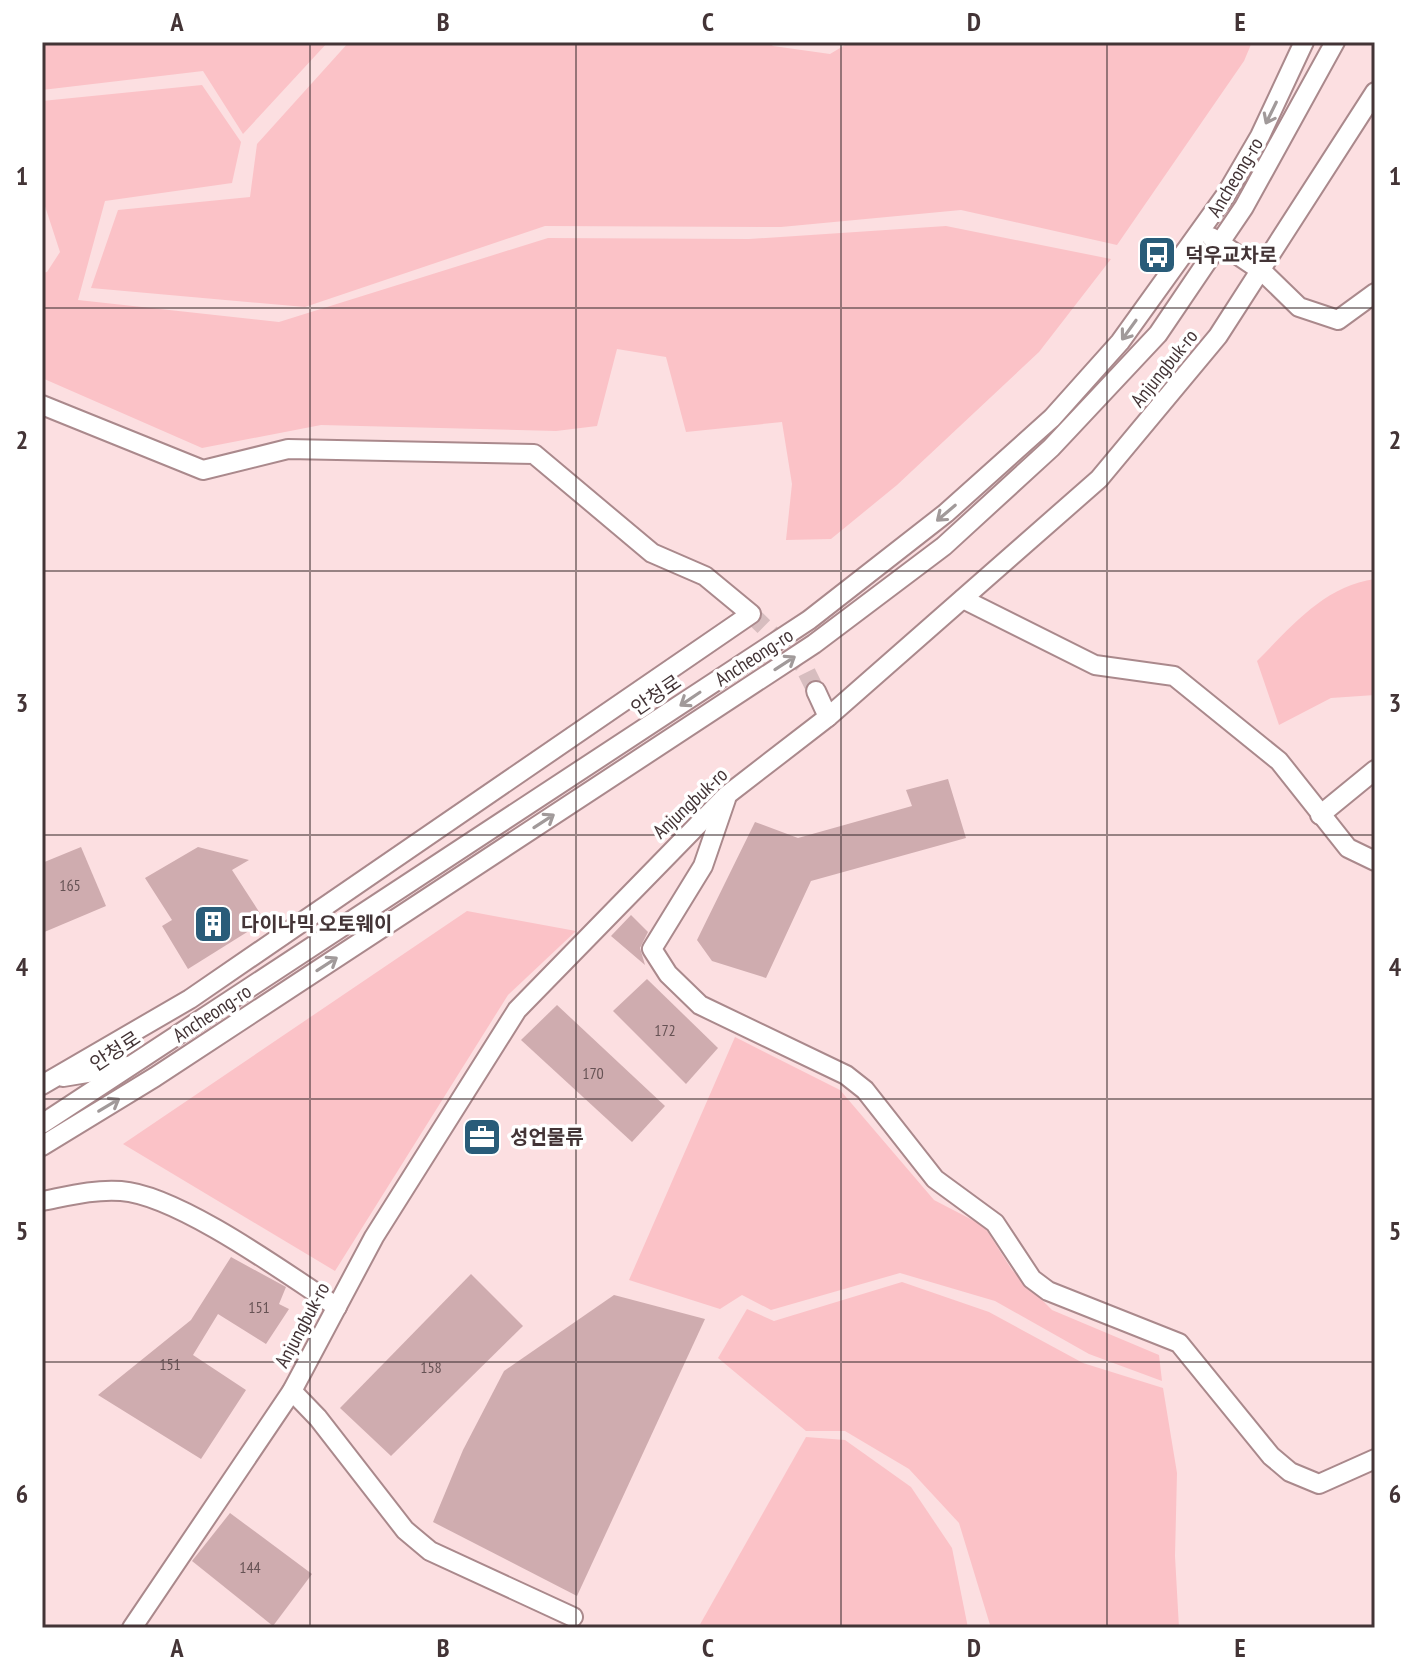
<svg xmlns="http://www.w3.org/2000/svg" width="1417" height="1670" font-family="'PT Sans Narrow','Noto Sans KR',sans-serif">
<rect width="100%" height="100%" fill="#fcdfe1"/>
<g fill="#fbc2c7">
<polygon points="42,42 328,42 243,134 203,71 42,90"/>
<polygon points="349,42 768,42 773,46 830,54 850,42 1252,42 1244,61 1117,245 961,210 781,227 545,226 305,307 91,288 118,210 250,197 257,144"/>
<polygon points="202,85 241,142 232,183 105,201 78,300 279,322 548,238 749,239 946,226 1111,259 1039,352 897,485 831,539 786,540 792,484 782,422 686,432 666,357 617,349 597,426 556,431 321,425 202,448 42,378 42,273 47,272 60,252 42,197 42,101"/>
<path d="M 1375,579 L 1375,695 L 1331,698 L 1279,725 L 1257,661 C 1291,627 1324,586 1375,579 Z"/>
<polygon points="467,911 576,931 508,995 335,1271 123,1144"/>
<polygon points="735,1037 840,1090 934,1200 984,1226 1012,1270 1052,1310 1159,1355 1162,1381 1089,1354 995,1301 900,1273 771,1310 742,1295 720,1309 629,1280"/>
<polygon points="902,1282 989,1312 1083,1363 1163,1388 1177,1473 1175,1556 1179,1628 991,1628 959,1523 909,1469 845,1431 806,1431 718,1358 747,1309 774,1321"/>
<polygon points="806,1437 845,1440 911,1487 952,1548 968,1628 698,1628"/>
</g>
<g fill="#cfacaf">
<polygon points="948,779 966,838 811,881 766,978 712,961 697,940 755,822 798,838 912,806 906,790"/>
<polygon points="81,847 106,906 42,933 42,863"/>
<polygon points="198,847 249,860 232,870 265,921 188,969 162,926 172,920 145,878"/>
<polygon points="631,915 648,932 640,948 645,965 611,936"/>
<polygon points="647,979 718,1048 686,1084 613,1011"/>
<polygon points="557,1005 665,1106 632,1142 521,1040"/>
<polygon points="231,1257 286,1287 279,1304 289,1309 266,1344 218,1314 193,1355 246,1390 201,1459 98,1395 191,1320"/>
<polygon points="471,1274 523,1326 391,1456 340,1408"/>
<polygon points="614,1295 705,1319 577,1596 433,1522 463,1450 504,1371"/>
<polygon points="230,1513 312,1574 273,1626 192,1561"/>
</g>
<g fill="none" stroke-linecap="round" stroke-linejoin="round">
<polyline stroke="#d7bdbf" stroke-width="18" stroke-dasharray="18 9" stroke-linecap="butt" points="751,614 803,665 816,691"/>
<g stroke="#aa898c" stroke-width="22">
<g id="minor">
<polyline points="1211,237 1263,272 1299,307 1338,320 1375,293"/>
<polyline points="42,405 203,470 288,449 534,454 652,553 705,576 751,614 190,999 42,1085"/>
<polyline points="963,599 1095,665 1174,676 1279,761 1348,848 1375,861"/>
<polyline points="816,691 828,717"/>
<polyline points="726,799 703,866 652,949 668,974 700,1005 846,1075 865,1090 935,1179 995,1223 1032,1279 1048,1291 1179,1343 1271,1456 1290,1472 1319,1484 1375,1459"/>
<polyline points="1320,815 1375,770"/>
<polyline points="63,1077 129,1066"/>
<polyline points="42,1124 809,620 946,513 1052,418 1120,342 1225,196 1260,136 1304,42"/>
<polyline points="42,1146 155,1077 814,644 944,546 1051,448 1158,334 1244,207 1335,42"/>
<path d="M 42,1201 C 68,1196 94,1189 121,1191 C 178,1195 287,1274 337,1307"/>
<polyline points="292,1391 318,1418 405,1530 430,1551 573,1617"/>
<polyline points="132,1628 292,1391 374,1237 517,1010 727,795 828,717 1099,479 1218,336 1375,92"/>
</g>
</g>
<use href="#minor" stroke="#fff" stroke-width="18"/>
</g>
<defs><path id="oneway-shaft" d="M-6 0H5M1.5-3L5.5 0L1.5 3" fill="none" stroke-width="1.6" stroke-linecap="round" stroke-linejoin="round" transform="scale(2)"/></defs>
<g stroke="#a19a9a">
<use href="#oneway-shaft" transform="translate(1271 113) rotate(116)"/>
<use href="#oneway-shaft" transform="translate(1129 330) rotate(126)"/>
<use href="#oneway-shaft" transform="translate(946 513) rotate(140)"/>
<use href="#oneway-shaft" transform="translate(785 663) rotate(-33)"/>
<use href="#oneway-shaft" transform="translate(690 699) rotate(146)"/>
<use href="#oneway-shaft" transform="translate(544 821) rotate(-33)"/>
<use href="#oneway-shaft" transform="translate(327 964) rotate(-33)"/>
<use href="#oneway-shaft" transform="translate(109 1105) rotate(-31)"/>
</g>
<path fill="none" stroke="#433436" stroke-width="2" stroke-opacity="0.55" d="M 310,42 L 310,1628M 576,42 L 576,1628M 841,42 L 841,1628M 1107,42 L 1107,1628M 42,308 L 1375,308M 42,571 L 1375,571M 42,835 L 1375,835M 42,1099 L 1375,1099M 42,1362 L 1375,1362"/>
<defs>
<g id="bus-square" transform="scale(2)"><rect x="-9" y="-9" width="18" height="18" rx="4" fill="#295c79" stroke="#fff"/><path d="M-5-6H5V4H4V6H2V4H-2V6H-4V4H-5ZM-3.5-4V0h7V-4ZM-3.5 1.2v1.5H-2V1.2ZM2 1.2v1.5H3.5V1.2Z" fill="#fff"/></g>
<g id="building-square" transform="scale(2)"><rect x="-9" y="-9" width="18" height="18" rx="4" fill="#295c79" stroke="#fff"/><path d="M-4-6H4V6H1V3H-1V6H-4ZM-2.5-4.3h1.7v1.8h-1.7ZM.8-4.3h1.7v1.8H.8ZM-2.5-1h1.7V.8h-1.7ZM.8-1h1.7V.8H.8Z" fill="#fff"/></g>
<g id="office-square" transform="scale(2)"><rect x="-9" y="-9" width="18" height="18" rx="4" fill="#295c79" stroke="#fff"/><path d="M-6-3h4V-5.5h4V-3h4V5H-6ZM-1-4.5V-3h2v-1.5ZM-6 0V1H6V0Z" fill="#fff"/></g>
</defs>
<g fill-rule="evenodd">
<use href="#bus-square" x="1157" y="255"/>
<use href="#building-square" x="213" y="924"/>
<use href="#office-square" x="482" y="1137"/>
</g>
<g text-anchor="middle" stroke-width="7" stroke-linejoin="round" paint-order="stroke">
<g font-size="16" fill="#665254">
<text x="70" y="891">165</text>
<text x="665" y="1036">172</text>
<text x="593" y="1079">170</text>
<text x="259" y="1313">151</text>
<text x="170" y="1370">151</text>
<text x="431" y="1373">158</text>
<text x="250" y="1573">144</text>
</g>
<g font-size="20" fill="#433436" stroke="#fff">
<text transform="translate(1235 177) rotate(-59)" y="7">Ancheong-ro</text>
<text transform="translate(1164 368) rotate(-51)" y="7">Anjungbuk-ro</text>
<text transform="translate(754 657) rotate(-33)" y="7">Ancheong-ro</text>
<text transform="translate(656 695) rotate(-34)" y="7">안청로</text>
<text transform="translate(690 803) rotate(-43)" y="7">Anjungbuk-ro</text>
<text transform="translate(212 1013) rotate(-33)" y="7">Ancheong-ro</text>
<text transform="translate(115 1051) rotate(-33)" y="7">안청로</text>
<text transform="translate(302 1325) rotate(-62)" y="7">Anjungbuk-ro</text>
</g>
<g font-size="20" font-weight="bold" fill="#433436" stroke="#fff" text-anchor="start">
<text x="1185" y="262">덕우교차로</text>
<text x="241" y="931">다이나믹 오토웨이</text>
<text x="510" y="1144">성언물류</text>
</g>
</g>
<rect width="1417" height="1670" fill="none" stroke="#ffffff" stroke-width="88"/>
<rect x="44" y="44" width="1329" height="1582" fill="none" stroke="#433436" stroke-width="3"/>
<g font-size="26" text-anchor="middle" font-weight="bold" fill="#433436">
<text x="177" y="31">A</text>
<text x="443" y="31">B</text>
<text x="708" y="31">C</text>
<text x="974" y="31">D</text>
<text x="1240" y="31">E</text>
<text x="22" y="185">1</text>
<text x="1395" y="185">1</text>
<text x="22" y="449">2</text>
<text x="1395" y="449">2</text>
<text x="22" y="712">3</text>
<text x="1395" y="712">3</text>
<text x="22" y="976">4</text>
<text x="1395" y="976">4</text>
<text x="22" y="1240">5</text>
<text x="1395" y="1240">5</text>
<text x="22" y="1503">6</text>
<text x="1395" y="1503">6</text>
<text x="177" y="1657">A</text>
<text x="443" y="1657">B</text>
<text x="708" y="1657">C</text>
<text x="974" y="1657">D</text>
<text x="1240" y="1657">E</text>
</g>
</svg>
